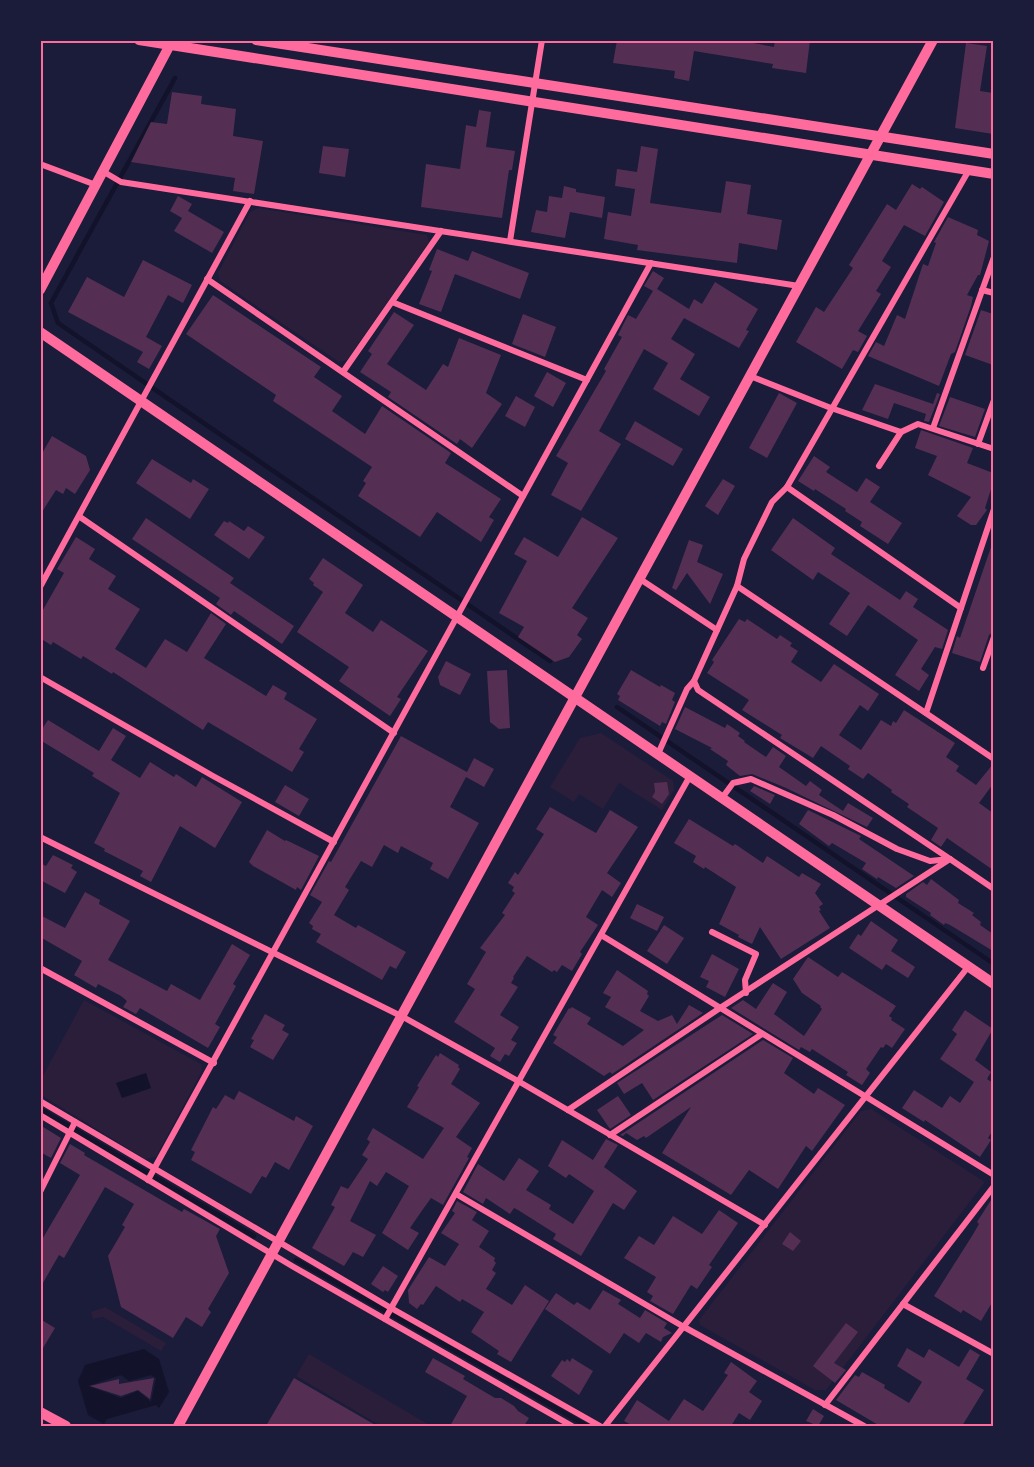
<svg xmlns="http://www.w3.org/2000/svg" width="1034" height="1467" font-family="'Open Sans',sans-serif">
<rect width="100%" height="100%" fill="#1b1b3a"/>
<g fill="#2a1e3b">
<polygon points="258,208 427,235 429,242 347,360 339,362 220,281 218,273 250,212"/>
<polygon points="601,733 673,781 674,790 662,810 619,783 603,809 579,794 574,802 550,787 580,738"/>
<polygon points="84,1000 201,1064 202,1071 156,1157 145,1159 41,1095 40,1081"/>
<polygon points="871,1109 985,1182 826,1390 815,1390 700,1325 699,1320 861,1111"/>
<polygon points="105,1307 166,1343 161,1351 103,1317 93,1319 91,1312"/>
<polygon points="309,1354 431,1426 381,1426 296,1376"/>
</g>
<g fill="#12122b" fill-rule="evenodd">
<polygon points="146,1073 151,1088 122,1098 116,1083"/>
<path d="M 144,1349 L 159,1359 L 169,1392 L 159,1408 L 156,1405 L 107,1419 L 104,1424 L 88,1415 L 78,1381 L 85,1365 ZM 121,1375 L 129,1381 L 151,1375 L 156,1378 L 151,1402 L 138,1391 L 121,1398 L 88,1386 Z"/>
</g>
<g fill="none" stroke-linecap="round" stroke-linejoin="round">
<g stroke="#12122b" stroke-width="4.5">
<polyline points="175,78 51,303 58,323 550,661"/>
<polyline points="617,707 994,964"/>
<polyline points="40,1109 254,1236"/>
<polyline points="296,1260 587,1426"/>
</g>
</g>
<g fill="#542f53">
<polygon points="617,40 737,40 774,47 775,40 810,40 806,73 772,68 773,64 694,51 689,81 674,78 675,71 613,63"/>
<polygon points="966,43 987,46 980,91 993,93 993,134 955,128"/>
<polygon points="172,92 202,96 201,104 236,109 233,136 263,141 254,194 233,191 235,178 131,162 151,122 167,124"/>
<polygon points="479,110 491,112 486,147 515,151 512,170 509,170 502,218 421,207 426,164 460,169 466,125 476,127"/>
<polygon points="323,146 349,149 345,177 319,173"/>
<polygon points="641,146 658,149 650,203 721,213 726,181 751,185 747,214 782,220 777,250 739,243 737,263 637,250 638,245 604,239 608,212 631,216 635,189 615,186 617,169 637,172"/>
<polygon points="912,184 920,189 922,187 944,202 925,236 904,225 882,261 891,267 876,291 881,294 858,331 867,336 858,352 853,350 842,369 796,342 816,307 824,312 853,268 849,265 887,204 896,210"/>
<polygon points="564,186 576,189 576,192 605,197 602,218 570,212 565,238 531,232 536,210 547,212 549,196 562,198"/>
<polygon points="178,196 192,204 188,211 224,232 212,253 174,231 182,218 170,211"/>
<polygon points="948,217 978,230 977,235 989,241 980,275 978,275 967,295 973,297 971,306 955,352 951,354 939,386 868,356 876,342 884,346 897,315 905,319 923,264 928,266 936,243 934,242"/>
<polygon points="437,249 468,261 472,251 529,273 520,299 455,274 441,312 419,304 432,271 429,270"/>
<polygon points="143,260 192,285 183,303 168,295 146,337 162,346 149,369 137,362 143,352 68,312 87,277 124,297"/>
<polygon points="653,271 664,278 657,289 689,309 694,299 702,304 715,282 758,309 746,330 749,331 739,348 684,318 671,339 695,354 680,379 710,397 699,416 653,389 668,363 644,349 599,431 621,444 581,511 551,495 568,463 556,456 606,371 604,369 622,337 618,335 628,315 636,319 653,291 644,286"/>
<polygon points="213,295 321,367 314,377 342,396 332,411 365,434 382,406 451,453 445,463 501,499 489,517 494,520 481,542 437,512 420,537 358,496 366,483 363,481 372,467 273,401 276,395 186,334"/>
<polygon points="981,310 993,314 993,365 965,355"/>
<polygon points="394,312 414,325 387,364 426,390 443,364 448,367 459,338 501,355 486,393 502,404 472,448 460,439 457,444 388,397 391,392 360,372 372,354 368,351"/>
<polygon points="523,314 556,327 545,357 512,344"/>
<polygon points="547,372 566,383 553,407 534,396"/>
<polygon points="875,384 933,404 937,393 940,394 929,422 924,421 926,414 894,403 888,419 862,410"/>
<polygon points="779,393 797,403 767,458 749,448"/>
<polygon points="516,396 535,407 525,427 505,416"/>
<polygon points="950,397 985,409 975,437 939,426"/>
<polygon points="635,421 683,449 673,466 625,439"/>
<polygon points="921,430 973,448 967,463 993,473 993,483 985,508 987,510 976,525 971,525 957,516 971,497 928,475 937,456 915,448"/>
<polygon points="52,436 86,456 90,470 75,494 66,488 63,494 56,490 40,515 40,457"/>
<polygon points="814,456 830,467 826,472 857,492 866,478 880,487 870,502 902,523 888,544 860,526 862,522 845,511 846,509 815,489 814,491 798,481"/>
<polygon points="152,459 191,483 193,479 209,489 190,519 136,483"/>
<polygon points="723,479 735,486 718,515 705,506"/>
<polygon points="582,517 618,538 572,608 588,618 577,635 582,639 569,657 555,662 518,637 524,627 499,613 527,561 514,554 524,537 558,557"/>
<polygon points="146,518 234,578 230,583 294,626 282,644 234,611 231,615 216,604 220,598 132,539"/>
<polygon points="793,518 835,548 831,554 900,600 906,591 918,599 913,607 948,630 942,649 935,647 921,669 929,675 919,691 895,675 918,640 868,605 847,636 829,624 850,593 818,572 813,580 771,550"/>
<polygon points="224,521 228,523 229,521 244,531 248,526 265,537 249,559 214,535"/>
<polygon points="76,537 95,549 89,559 116,576 108,589 140,609 115,649 146,668 165,639 187,652 211,613 226,624 204,658 266,696 273,685 287,693 284,699 317,719 299,749 304,752 292,772 208,722 203,730 113,672 112,674 83,656 81,659 53,642 51,645 40,638 40,615 64,573 57,569"/>
<polygon points="689,540 703,545 697,562 723,574 710,604 687,573 676,590 672,588"/>
<polygon points="991,547 993,547 993,632 989,635 980,662 952,653 957,636 960,638"/>
<polygon points="323,558 363,585 345,613 373,632 381,620 428,651 397,697 401,699 390,716 339,681 349,667 297,632 323,592 313,585 314,583 309,579"/>
<polygon points="739,619 745,622 747,619 777,639 780,635 792,643 790,646 798,651 791,662 821,682 834,664 879,694 868,711 860,705 839,735 861,750 881,720 891,726 893,721 896,723 904,710 955,743 946,757 959,766 956,771 976,785 993,764 993,784 979,803 993,813 993,870 947,838 941,847 931,840 938,828 907,807 909,804 891,792 892,790 868,773 863,779 848,769 850,766 821,746 813,758 780,738 782,735 742,710 749,700 707,673 714,662 712,660"/>
<polygon points="446,661 471,674 460,695 440,685 438,677"/>
<polygon points="507,670 510,728 499,729 490,722 487,671"/>
<polygon points="631,670 660,687 661,685 675,693 672,700 675,702 666,724 662,722 660,726 618,700 620,696 617,694"/>
<polygon points="685,707 725,728 727,724 740,733 738,736 745,741 744,742 766,757 773,747 786,756 779,767 806,786 810,781 822,790 819,795 843,811 848,803 873,818 867,827 786,788 752,774 740,776 726,765 728,761 710,749 712,748 675,729"/>
<polygon points="48,720 99,751 113,728 126,736 111,760 140,778 150,762 174,777 176,774 196,787 202,777 242,802 215,848 180,826 151,882 140,876 143,871 104,851 105,849 94,843 120,793 92,776 94,773 40,740 40,732"/>
<polygon points="401,736 467,772 474,758 494,769 484,787 466,777 450,807 479,823 448,879 430,869 433,863 401,846 398,853 384,845 372,867 361,861 345,887 349,890 334,915 356,928 358,925 406,952 396,969 390,966 382,980 316,942 321,934 312,929 313,926 309,923 322,902 310,895 329,861 331,862"/>
<polygon points="667,782 669,794 662,804 652,797 655,792 654,783"/>
<polygon points="285,785 309,799 299,816 275,802"/>
<polygon points="754,786 775,795 770,804 750,791"/>
<polygon points="550,807 596,833 610,810 638,827 607,873 621,883 612,897 602,890 586,917 598,925 580,952 582,954 572,971 562,965 557,972 554,970 552,972 527,956 513,977 514,978 511,983 518,987 500,1015 519,1027 511,1040 517,1043 509,1056 505,1054 500,1062 490,1056 495,1048 454,1022 475,989 467,984 486,952 480,948 505,915 502,913 515,893 512,891 514,887 508,883 515,872 518,875 544,834 536,829"/>
<polygon points="808,810 861,836 859,839 914,876 896,888 878,877 877,879 862,869 866,863 832,843 829,846 799,824"/>
<polygon points="689,819 733,846 735,844 763,863 767,856 799,877 802,873 821,884 815,893 823,904 819,907 821,910 819,911 830,928 781,959 760,927 752,944 738,937 739,935 719,924 736,887 705,867 704,869 693,862 696,856 674,843"/>
<polygon points="267,830 285,841 286,840 319,856 301,890 297,887 296,890 253,866 249,862"/>
<polygon points="53,855 73,865 71,868 77,872 65,893 40,880 40,863 46,866"/>
<polygon points="931,879 959,900 958,903 974,913 972,915 981,922 980,925 993,934 993,951 950,925 945,923 944,925 930,915 931,913 906,897 906,894 923,882 927,885"/>
<polygon points="85,892 100,900 99,904 130,921 108,960 167,991 171,984 200,1000 232,944 250,955 233,984 236,986 215,1024 220,1027 208,1048 140,1008 136,1014 123,1007 127,1001 121,996 98,984 96,988 74,975 82,961 40,937 40,915 65,928"/>
<polygon points="637,904 664,917 657,931 630,918"/>
<polygon points="871,921 898,940 891,951 915,967 908,978 886,964 882,970 849,948 858,934 861,936"/>
<polygon points="664,925 684,938 667,964 647,951"/>
<polygon points="712,954 739,969 725,997 706,987 709,981 700,977"/>
<polygon points="808,957 838,977 842,972 896,1006 889,1016 892,1018 891,1020 905,1029 892,1048 886,1044 883,1048 881,1047 866,1069 870,1073 862,1085 846,1075 848,1072 812,1049 810,1052 801,1047 799,1050 731,1008 743,1000 756,1009 773,983 787,992 774,1014 804,1036 822,1009 820,1007 821,1006 802,993 793,979"/>
<polygon points="617,970 648,991 647,994 649,996 640,1011 658,1021 672,1015 677,1024 689,1005 703,1013 612,1074 610,1072 604,1076 553,1043 557,1037 553,1035 569,1008 570,1009 572,1007 591,1018 587,1024 623,1046 644,1030 605,1007 611,997 603,993"/>
<polygon points="965,1010 993,1029 975,1060 991,1072 987,1079 993,1083 993,1130 988,1138 991,1140 980,1157 925,1120 924,1122 902,1108 914,1090 942,1108 950,1096 960,1103 974,1082 940,1059 957,1034 952,1030"/>
<polygon points="265,1014 285,1025 282,1030 289,1034 273,1060 250,1047 254,1040 251,1039"/>
<polygon points="722,1015 753,1034 653,1100 642,1083 624,1094 617,1083"/>
<polygon points="763,1040 793,1058 784,1073 814,1094 818,1088 845,1105 812,1151 806,1146 778,1189 749,1170 731,1195 662,1153 691,1107 646,1138 644,1136 637,1140 626,1133 623,1136 620,1135"/>
<polygon points="440,1053 459,1065 458,1067 460,1069 451,1084 480,1103 456,1137 472,1148 467,1157 469,1158 443,1205 431,1198 421,1212 410,1228 419,1233 408,1250 382,1233 409,1186 386,1172 377,1186 370,1181 350,1221 376,1235 363,1257 353,1252 344,1266 312,1248 335,1207 331,1205 341,1186 348,1189 368,1159 362,1155 370,1142 367,1139 373,1128 423,1159 444,1128 407,1107 419,1087 417,1086 436,1055 438,1057"/>
<polygon points="239,1091 294,1121 296,1116 313,1126 289,1170 275,1162 266,1178 262,1176 251,1194 191,1160 195,1152 191,1150 213,1107 216,1109 225,1095 234,1100"/>
<polygon points="618,1096 631,1115 610,1129 597,1110"/>
<polygon points="40,1125 61,1138 51,1158 40,1152"/>
<polygon points="606,1139 618,1145 604,1167 637,1191 624,1210 613,1203 581,1256 553,1239 556,1234 518,1210 514,1208 510,1214 486,1198 483,1204 463,1192 478,1164 504,1181 519,1158 539,1171 526,1190 551,1205 549,1209 573,1224 594,1191 569,1174 566,1178 548,1166 562,1140 593,1160"/>
<polygon points="70,1144 85,1153 84,1155 182,1212 184,1209 220,1229 216,1236 229,1273 208,1309 211,1312 202,1327 186,1317 173,1338 121,1307 108,1256 125,1227 122,1225 134,1204 105,1187 64,1258 59,1255 40,1288 40,1243 80,1175 60,1163"/>
<polygon points="993,1197 993,1301 981,1321 963,1310 961,1313 934,1296 972,1236 979,1224 977,1222"/>
<polygon points="457,1201 477,1212 472,1220 489,1231 479,1247 495,1258 494,1261 496,1263 492,1270 496,1273 486,1289 512,1305 525,1285 549,1301 511,1362 497,1354 499,1351 471,1332 484,1312 462,1299 460,1302 436,1286 423,1305 421,1304 417,1309 409,1303 408,1290 429,1257 445,1266 459,1244 441,1233 455,1213 452,1211"/>
<polygon points="719,1210 738,1223 709,1265 712,1267 697,1289 691,1285 673,1314 650,1301 653,1296 647,1292 656,1277 624,1258 639,1236 654,1245 673,1216 702,1234"/>
<polygon points="790,1232 801,1241 793,1251 782,1244"/>
<polygon points="383,1266 398,1276 388,1292 385,1290 383,1292 371,1284"/>
<polygon points="603,1290 621,1300 618,1304 640,1318 645,1310 667,1323 664,1328 672,1333 663,1337 661,1342 646,1333 639,1343 624,1333 610,1354 545,1309 556,1293 574,1305 577,1302 590,1310"/>
<polygon points="40,1319 55,1328 40,1353"/>
<polygon points="846,1323 858,1332 834,1363 846,1370 835,1383 813,1366"/>
<polygon points="907,1348 924,1358 929,1349 959,1367 970,1349 980,1355 966,1379 984,1390 962,1426 880,1426 836,1400 855,1375 859,1377 862,1372 885,1385 884,1388 909,1403 922,1382 897,1366"/>
<polygon points="433,1358 465,1376 463,1379 495,1398 501,1398 514,1406 518,1411 529,1418 524,1426 450,1426 467,1396 425,1372"/>
<polygon points="572,1358 593,1371 579,1395 551,1376 562,1360 565,1362 567,1359 570,1362"/>
<polygon points="731,1362 757,1381 749,1392 762,1401 750,1420 739,1413 731,1426 633,1426 624,1421 637,1400 669,1421 684,1399 703,1411 728,1375 724,1373"/>
<polygon points="154,1378 150,1399 138,1390 121,1396 90,1386 119,1379 119,1384"/>
<polygon points="294,1378 377,1426 266,1426"/>
<polygon points="813,1409 824,1416 818,1426 806,1421"/>
</g>
<g fill="none" stroke-linecap="round" stroke-linejoin="round">
<g stroke="#ff6b9d" stroke-width="6">
<polyline points="40,164 96,185"/>
<polyline points="104,172 121,182 799,286"/>
<polyline points="510,241 542,40"/>
<polyline points="207,279 523,496"/>
<polyline points="982,290 994,293"/>
<polyline points="392,302 587,380"/>
<polyline points="343,372 441,231"/>
<polyline points="750,376 831,408 901,432 918,424 994,449"/>
<polyline points="933,428 994,257"/>
<polyline points="978,444 994,400"/>
<polyline points="879,466 901,432"/>
<polyline points="787,487 961,608"/>
<polyline points="80,517 394,733"/>
<polyline points="640,579 717,630"/>
<polyline points="737,586 994,759"/>
<polyline points="40,587 250,201"/>
<polyline points="983,668 994,637"/>
<polyline points="40,677 213,776 334,842"/>
<polyline points="926,713 994,509"/>
<polyline points="658,754 687,689 694,681"/>
<polyline points="722,798 733,783 751,779 833,815 897,849 930,861 950,859"/>
<polyline points="40,837 403,1017 518,1081 765,1225"/>
<polyline points="950,859 698,690 694,681 737,586 744,559 772,502 787,487 969,170"/>
<polyline points="712,932 756,954 745,980 746,993"/>
<polyline points="601,935 994,1175"/>
<polyline points="40,968 214,1063"/>
<polyline points="40,1101 391,1308 600,1426"/>
<polyline points="568,1110 720,1008 950,859 994,889"/>
<polyline points="40,1115 292,1266 572,1426"/>
<polyline points="610,1135 762,1034"/>
<polyline points="148,1180 651,263"/>
<polyline points="40,1192 75,1122"/>
<polyline points="456,1194 684,1327 864,1426"/>
<polyline points="903,1304 994,1354"/>
<polyline points="385,1319 690,776"/>
<polyline points="825,1405 994,1186"/>
<polyline points="605,1426 968,967"/>
</g>
<g stroke="#ff6b9d" stroke-width="10">
<polyline points="139,40 994,174"/>
<polyline points="256,40 994,154"/>
<polyline points="40,290 172,41"/>
<polyline points="40,332 994,984"/>
<polyline points="40,1412 66,1426"/>
<polyline points="178,1426 933,40"/>
</g>
</g>
<rect width="1034" height="1467" fill="none" stroke="#1b1b3a" stroke-width="84"/>
<rect x="42" y="42" width="950" height="1383" fill="none" stroke="#ff6b9d" stroke-width="2"/>
</svg>
